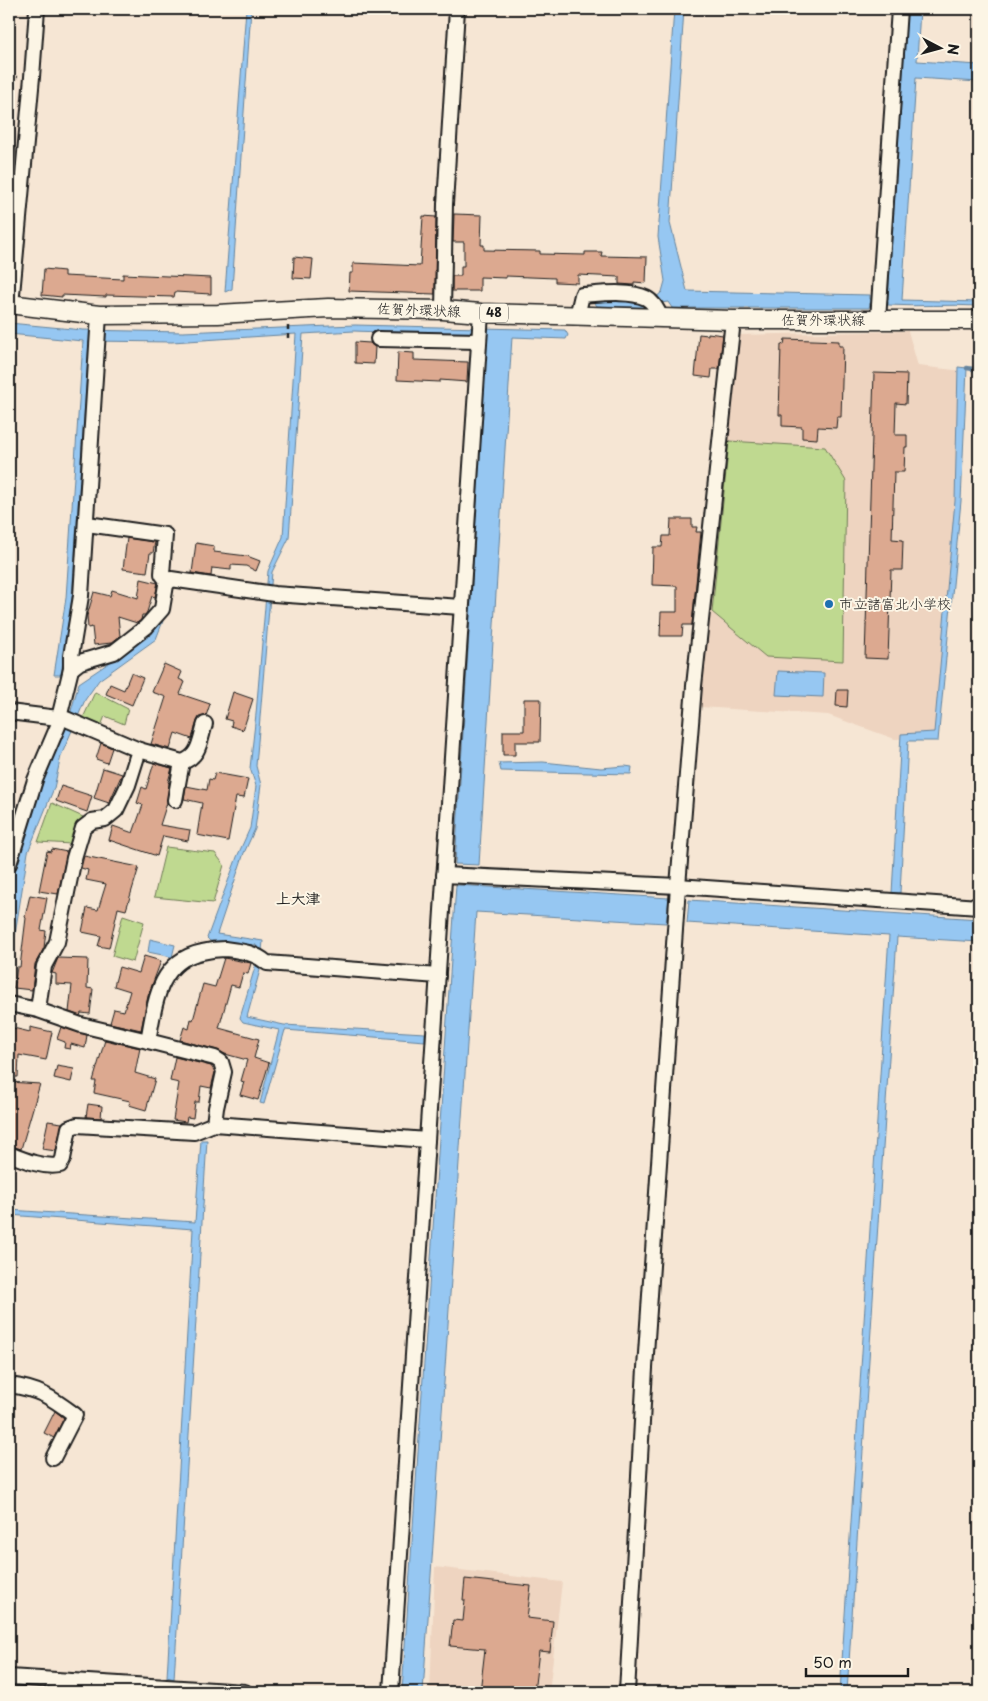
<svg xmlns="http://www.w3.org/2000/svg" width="988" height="1701" font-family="'Playpen Sans','Klee One',sans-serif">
<rect width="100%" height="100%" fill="#f6e6d4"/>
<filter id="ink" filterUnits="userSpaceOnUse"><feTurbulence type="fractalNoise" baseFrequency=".02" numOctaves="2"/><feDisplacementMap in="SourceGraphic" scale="10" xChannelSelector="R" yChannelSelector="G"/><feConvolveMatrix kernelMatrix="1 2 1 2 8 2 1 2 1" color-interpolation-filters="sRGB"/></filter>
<g filter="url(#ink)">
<g fill="#eed4c0">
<polygon points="908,331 918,366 964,371 957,501 936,737 895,739 828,715 700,707 727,430 739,335"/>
<polygon points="435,1567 562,1582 549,1692 430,1692"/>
</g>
<g fill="#bfd990" stroke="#6e7a56">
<polygon points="729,441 825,447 846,481 843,661 766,657 712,612"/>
<polygon points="95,692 128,709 124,724 105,716 101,726 83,718"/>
<polygon points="52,803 83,817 71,844 38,842"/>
<polygon points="166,847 215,853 224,865 213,903 154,897"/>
<polygon points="123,915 144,922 133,962 112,956"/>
</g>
<g fill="#96c7f2" stroke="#65839c">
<polygon points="246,9 251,9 232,289 225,292"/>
<path d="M 674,9 L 684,9 L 670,223 L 687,291 L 870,295 L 870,299 L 888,299 L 907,9 L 920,9 L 917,61 L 979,65 L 979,82 L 916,78 L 902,300 L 979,302 L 979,306 C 949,304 918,307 888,305 L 888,302 L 870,303 L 869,308 L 672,308 L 668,302 L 645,305 L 642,307 L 597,306 L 592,299 L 654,299 L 662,292 L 665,281 L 658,237 Z"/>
<polygon points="9,323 83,330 183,332 355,325 565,330 568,335 566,339 512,337 479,865 455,864 487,336 354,331 303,334 289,538 272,572 256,766 261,785 255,829 244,853 217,934 263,941 260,970 247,1017 284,1025 425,1033 425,1041 285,1030 264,1104 260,1103 279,1030 243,1022 240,1018 255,967 256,945 210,941 207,938 237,857 250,828 256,786 250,768 256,714 268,571 283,537 296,334 172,342 89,341 72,597 61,675 54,675 66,598 83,341 9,334"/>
<polygon points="958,367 967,368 961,501 938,741 908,741 900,893 892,893 901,734 934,732 955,501"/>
<polygon points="160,620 163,621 156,639 99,680 85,700 61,756 54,788 28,852 9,972 9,889 10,882 40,783 67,725 79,683 152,634"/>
<polygon points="778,671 824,673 823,697 776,695"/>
<polygon points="543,762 601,768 625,766 632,767 631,774 501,771 499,763"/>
<polygon points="456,885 669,898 666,923 476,912 423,1692 402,1691"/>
<polygon points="689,900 979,919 979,942 897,937 847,1692 840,1692 889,936 687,923"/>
<polygon points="150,939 175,945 172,957 148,952"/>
<polygon points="201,1140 207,1140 174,1679 167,1677 193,1229 9,1215 9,1210 195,1222"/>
</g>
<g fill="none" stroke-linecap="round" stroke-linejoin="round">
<polyline stroke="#65839c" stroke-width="4.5" points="967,368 979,370"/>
</g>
<g fill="#dca990" stroke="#1c1c1c">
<polygon points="454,214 482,215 481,245 484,245 484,250 540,251 540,254 585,255 585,252 602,252 601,256 647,257 646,283 634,282 634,285 619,284 619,277 578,275 578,283 555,282 555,278 506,276 506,278 480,277 480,291 452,291 452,276 461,276 461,266 464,266 464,242 453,242"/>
<polygon points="423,216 436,217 435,294 349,291 350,273 353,273 353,263 420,266"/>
<polygon points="294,257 313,259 311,279 293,278"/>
<polygon points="44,269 64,271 64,276 123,279 123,274 211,278 211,294 175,292 174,297 106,295 106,297 62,295 62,297 42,295"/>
<polygon points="708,333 723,335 719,369 712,369 711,378 695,376 699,334 708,335"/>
<polygon points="785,339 839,341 839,346 843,346 841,417 837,417 836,428 818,427 817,439 802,438 802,427 782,426 782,415 779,415 781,344 784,345"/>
<polygon points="355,342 370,343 375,347 374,364 355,363"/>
<polygon points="398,352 414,353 414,360 468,362 467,382 440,380 440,382 397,380"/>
<polygon points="874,373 907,374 906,404 896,403 895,435 907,435 907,447 905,447 904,472 894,472 892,539 903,540 902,570 891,570 888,659 865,658"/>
<polygon points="671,519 692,519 692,527 697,527 696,532 701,532 692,625 683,625 682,636 660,636 661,612 677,612 677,586 652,585 653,547 662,547 663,536 670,536"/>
<polygon points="127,538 155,542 153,553 150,553 147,572 123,569"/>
<polygon points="196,543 214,546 214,552 247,556 260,561 256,571 246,566 231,565 231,570 212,568 211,576 192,573"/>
<polygon points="141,579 158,583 155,597 152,596 147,612 145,615 142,615 141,620 137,623 118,617 120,636 111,643 94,645 92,627 88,628 87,616 94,592 110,596 112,590 138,598"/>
<polygon points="164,664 182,672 179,679 185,682 180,694 210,704 206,716 199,717 197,721 192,739 175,733 170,749 151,744 166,697 152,692"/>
<polygon points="131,673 143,678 132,705 106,694 110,684 124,690"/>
<polygon points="837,690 848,690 847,707 836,706"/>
<polygon points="233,692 253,699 243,730 231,726 232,721 225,719"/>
<polygon points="524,699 541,699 540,742 515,742 515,755 503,755 503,731 524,731"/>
<polygon points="101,743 112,748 107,763 96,759"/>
<polygon points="154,763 172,768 168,782 169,783 167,803 160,825 190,830 188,841 163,836 157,856 109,840 113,826 133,833 143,805 137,803 142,787 146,789"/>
<polygon points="103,768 122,774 109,803 94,798"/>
<polygon points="215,773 248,779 244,798 236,797 228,841 197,835 202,803 184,799 186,786 207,790 209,779 213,780"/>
<polygon points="61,786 92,796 87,812 56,801"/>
<polygon points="52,849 67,852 58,894 39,891 47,851 51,852"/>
<polygon points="84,856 139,867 126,910 118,908 109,948 98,946 101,936 82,932 87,908 98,910 106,884 86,880 88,870 81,868"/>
<polygon points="30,895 47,898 41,930 46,931 44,948 35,964 32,990 14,988 17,967 20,967 26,918 25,917"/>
<polygon points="144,956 161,961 148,996 141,1030 110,1023 114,1009 124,1011 130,991 114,986 119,967 139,973"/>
<polygon points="58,958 88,959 87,988 93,989 90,1014 81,1013 80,1016 69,1012 72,985 56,984 56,974 52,973"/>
<polygon points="224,958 251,963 248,974 243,973 239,987 231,985 219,1028 259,1039 254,1058 269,1063 258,1100 240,1095 244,1082 241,1081 247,1060 225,1054 217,1050 180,1040 184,1027 189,1029 191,1019 193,1020 203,984 215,987"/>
<polygon points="9,1027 30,1032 30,1027 52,1032 46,1060 19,1055 18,1077 9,1077"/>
<polygon points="61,1027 87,1035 85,1048 71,1044 70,1049 64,1048 65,1042 57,1039"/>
<polygon points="105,1040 140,1048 135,1073 155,1079 146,1110 129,1105 130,1101 94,1093 96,1081 93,1081"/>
<polygon points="175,1057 211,1066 215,1072 211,1088 201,1086 199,1102 195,1102 193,1118 187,1117 186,1122 173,1120 179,1083 170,1081"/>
<polygon points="57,1066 74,1069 71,1082 54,1078"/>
<polygon points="9,1082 40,1084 21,1149 9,1145"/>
<polygon points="88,1104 102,1106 101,1118 86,1117"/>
<polygon points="48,1121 62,1123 56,1151 42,1149"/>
<polygon points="55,1411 64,1418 54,1438 44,1433"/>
<polygon points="465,1579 531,1586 527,1618 553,1621 550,1652 539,1651 534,1692 480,1692 485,1649 450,1646 453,1620 463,1621 465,1600 463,1600"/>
</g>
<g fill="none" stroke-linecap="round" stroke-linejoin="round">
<g stroke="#1c1c1c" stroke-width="18">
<g id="minor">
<polyline points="11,305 32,77 37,9"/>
<polyline points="443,310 445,204 457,9"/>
<path d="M 577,316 L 582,295 C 599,294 630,290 646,298 C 654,302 657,310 661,317"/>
<polyline points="878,320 899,9"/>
<polyline points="378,339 479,341"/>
<polyline points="87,524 165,535 162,574 168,582"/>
<polyline points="71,669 80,662 114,652 146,627 162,609 166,585 171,579 274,594 461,607"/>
<polyline points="9,712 66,719 139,750 128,785 116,810 105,819 92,821 83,828 74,858 57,942 44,966 38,1010 9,1004"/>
<path d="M 139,750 L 182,762 C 200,757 200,739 205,724"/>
<polyline points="175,800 182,762"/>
<polyline points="9,864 35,780 58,726 59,718 71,669 71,656 81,596 99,315"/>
<polyline points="444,875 678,886 979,907"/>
<polyline points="38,1010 81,1025 148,1041 215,1058 221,1062 224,1072 216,1108 214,1124"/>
<path d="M 148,1041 C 155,1004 158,961 202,952 C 210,950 216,949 225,949 C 241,951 254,952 267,963 L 438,976"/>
<path d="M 9,1154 C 24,1160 43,1168 60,1165 L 63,1159 L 69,1128 L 77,1125 L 194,1132 L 214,1124 L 427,1140"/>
<path d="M 9,1385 C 39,1389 51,1397 75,1415 L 53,1458"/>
<polyline points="9,1677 245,1692"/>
<polyline points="391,1692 481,313"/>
<polyline points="627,1692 645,1368 678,886 694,686 733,320"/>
</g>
</g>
<g stroke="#1c1c1c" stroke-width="21">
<polyline id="major" points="9,304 99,315 218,314 328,308 443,310 481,313 733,320 979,320"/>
</g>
<g stroke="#1c1c1c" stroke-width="2.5" stroke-dasharray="4 4" stroke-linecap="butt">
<polyline points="9,76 18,77"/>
<polyline points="288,338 288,325"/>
</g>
<use href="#minor" stroke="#fcf5e5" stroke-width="14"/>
<use href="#major" stroke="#fcf5e5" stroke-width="18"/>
</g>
</g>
<circle fill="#1f6fb2" stroke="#fcf5e5" stroke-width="2" cx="829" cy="604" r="5"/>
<g text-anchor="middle" stroke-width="4" stroke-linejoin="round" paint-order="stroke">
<rect fill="#fcf5e5" stroke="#5f5d58" stroke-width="1" x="480" y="303.5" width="28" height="19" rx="4"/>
<g font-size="12" font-weight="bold" fill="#1c1c1c">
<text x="494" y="317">48</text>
</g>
<g font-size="14" fill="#1c1c1c" stroke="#fcf5e5">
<text transform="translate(419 310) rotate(2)" y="5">佐賀外環状線</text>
<text x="823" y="325">佐賀外環状線</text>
</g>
<g font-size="14" fill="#1c1c1c" stroke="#fcf5e5" text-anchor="start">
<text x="839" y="609">市立諸富北小学校</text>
</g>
<g font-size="15" font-weight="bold" fill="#1c1c1c" stroke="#fcf5e5">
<text x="298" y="904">上大津</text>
</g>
</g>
<rect width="988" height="1701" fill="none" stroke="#fcf5e5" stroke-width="30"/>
<rect x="15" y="15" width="958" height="1671" fill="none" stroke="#1c1c1c" stroke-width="2" filter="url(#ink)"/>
<g transform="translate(940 48) rotate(96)" stroke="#fcf5e5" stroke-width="4" paint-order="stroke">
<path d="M0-4L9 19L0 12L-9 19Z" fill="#1c1c1c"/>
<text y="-8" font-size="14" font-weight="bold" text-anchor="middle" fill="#1c1c1c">N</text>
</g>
<path d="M806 1668v8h102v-8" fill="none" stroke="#1c1c1c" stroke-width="2.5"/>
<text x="813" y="1668" font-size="15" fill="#1c1c1c" stroke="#fcf5e5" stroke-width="4" paint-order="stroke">50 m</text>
</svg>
